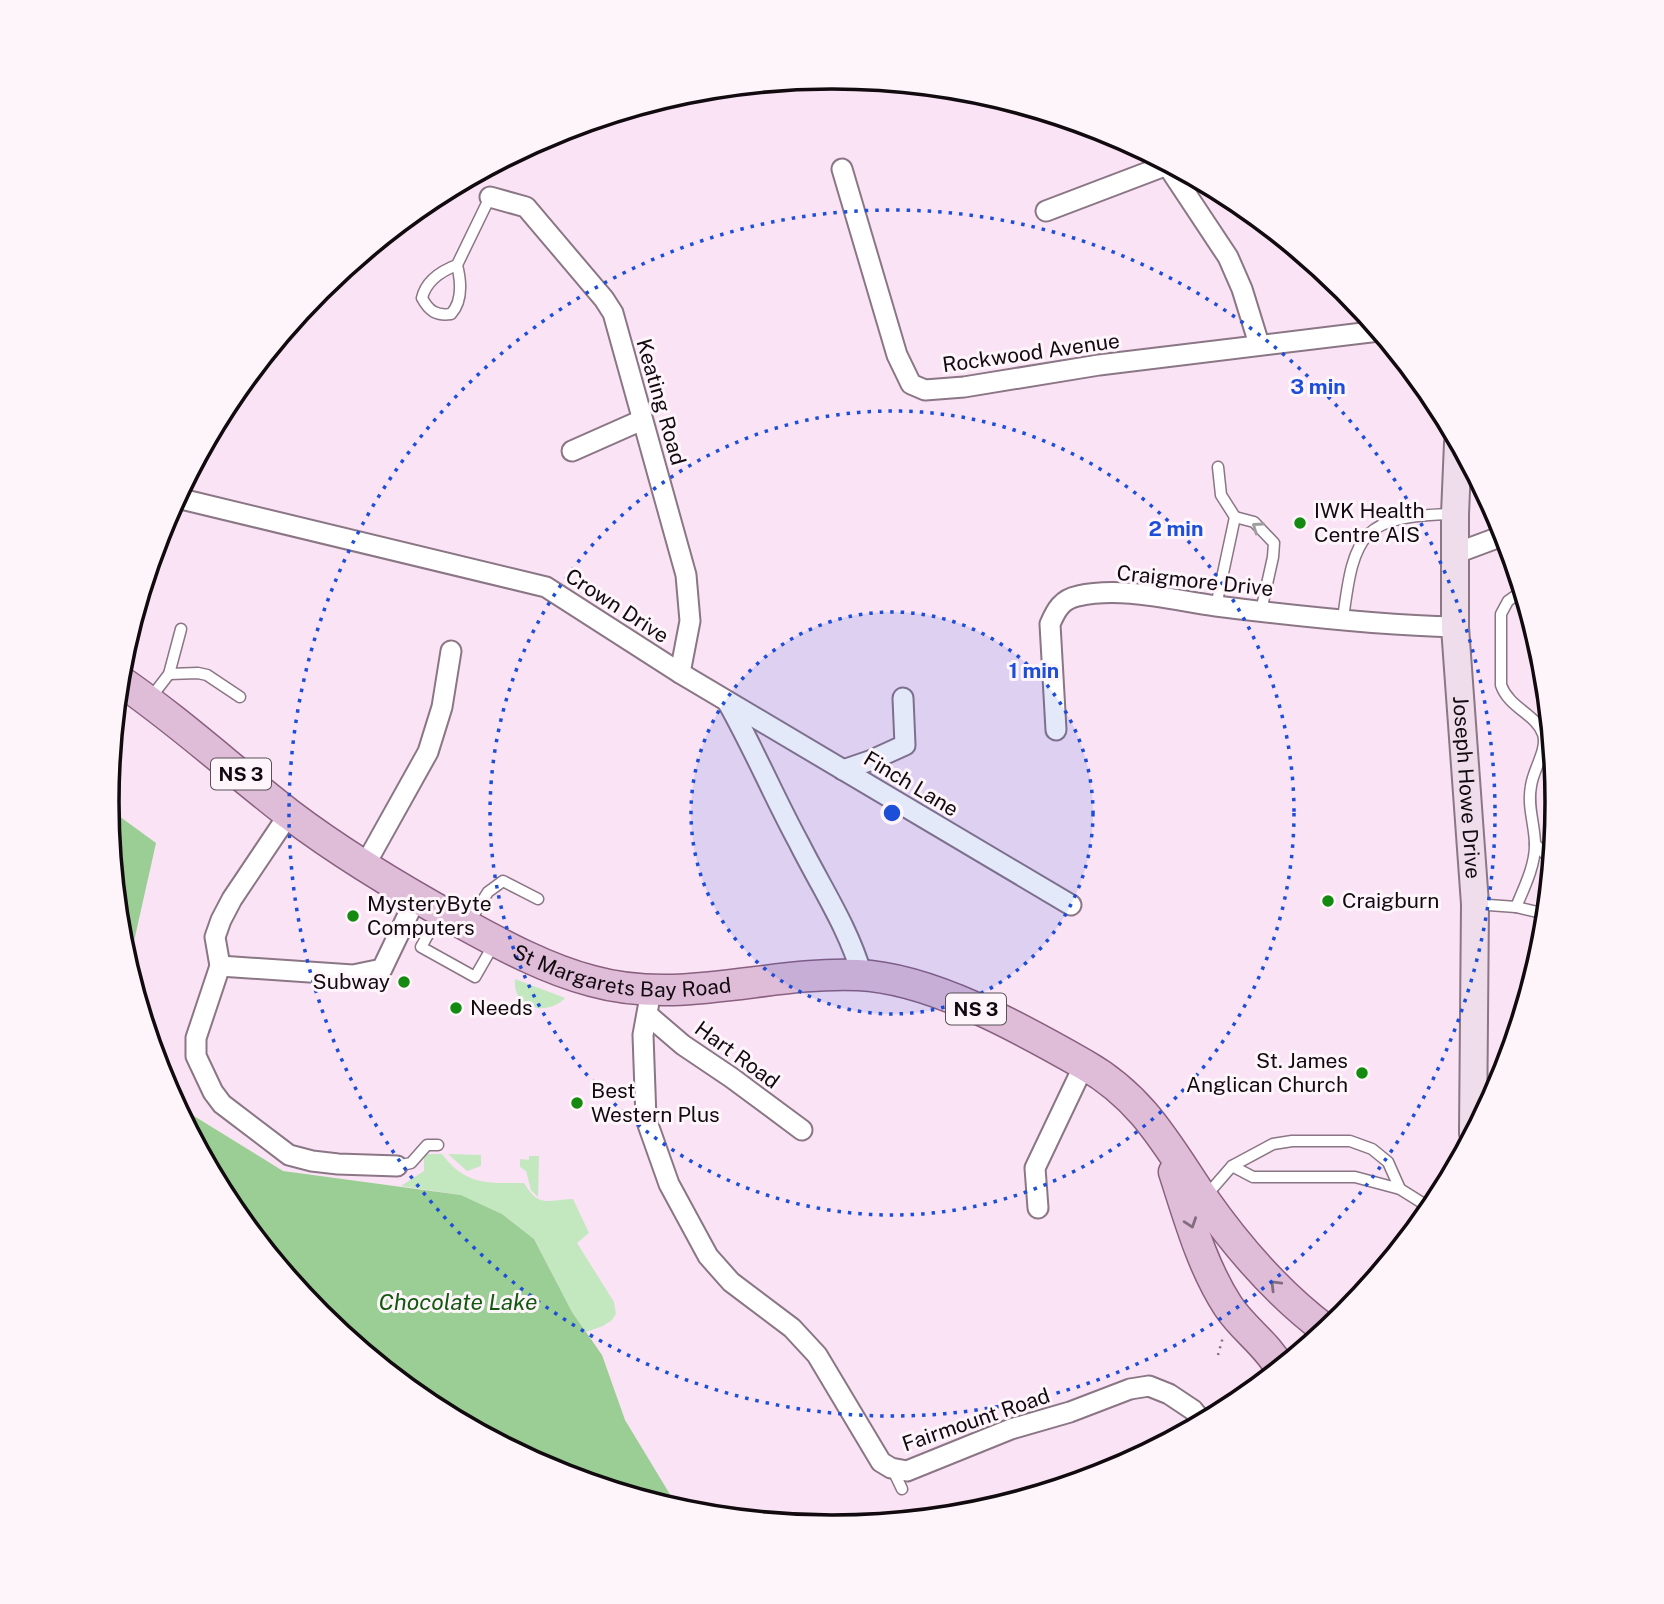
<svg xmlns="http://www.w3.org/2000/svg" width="1664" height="1604" font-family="'Public Sans',sans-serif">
<rect width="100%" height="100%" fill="#f9e3f4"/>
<g fill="#c3e8c0">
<polygon points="451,188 384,248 305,307 320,289 430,199"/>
<path d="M 515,979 L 565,998 C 547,1017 512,1009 515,979 Z"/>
<path d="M 424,1154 L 442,1154 C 466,1186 488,1183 524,1183 C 539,1208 546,1200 573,1199 L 589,1233 L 577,1243 L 614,1302 L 616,1314 L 612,1320 L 603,1326 L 586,1332 L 572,1312 L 534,1239 L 502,1214 L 461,1195 L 401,1186 L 424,1171 Z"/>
<polygon points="448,1154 481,1155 481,1166 467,1171"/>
<polygon points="529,1156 539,1156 538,1197 531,1190 526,1171 520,1167 520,1159 529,1160"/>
</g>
<g fill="#9bce95">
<polygon points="108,808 156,843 128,968 121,943"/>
<polygon points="151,1044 162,1053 181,1108 283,1171 461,1195 502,1214 534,1239 572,1312 602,1355 625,1420 674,1501 694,1507 700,1514 690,1513 554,1472 538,1463 429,1405 319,1314 229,1204 162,1079"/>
</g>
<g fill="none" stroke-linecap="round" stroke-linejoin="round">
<g stroke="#8a7685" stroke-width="13">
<g id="lane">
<path d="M 457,265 C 441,271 426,281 422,298 C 429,311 436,316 451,314 C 463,301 461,281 457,265 L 490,197"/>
<polyline points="1218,467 1221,495 1235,517"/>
<polyline points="1216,606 1235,517 1254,522 1274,543 1273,557 1261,611"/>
<path d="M 1343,619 C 1354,532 1362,516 1454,514"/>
<polyline points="169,674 198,673 207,675 240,697"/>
<polyline points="149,700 169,674 181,629"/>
<polyline points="1535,844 1551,860"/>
<polyline points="1475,904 1516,907 1546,914"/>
<path d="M 1516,907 C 1524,888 1535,866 1535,845 C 1535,825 1527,807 1531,786 C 1533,769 1548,750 1543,734 C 1536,714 1509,708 1501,685 L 1501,614 L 1508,601 L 1522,591"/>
<polyline points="439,915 421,947 475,977 494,944"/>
<polyline points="469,922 488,892 503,881 538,899"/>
<polyline points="397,1166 411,1163 427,1145 438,1145"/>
<polyline points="1232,1166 1253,1177 1355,1177 1400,1189 1432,1209"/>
<polyline points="1205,1197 1232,1166 1273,1144 1292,1141 1350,1141 1372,1149 1388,1162 1400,1189"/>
<polyline points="892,1468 902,1489"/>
</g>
</g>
<g stroke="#8a7685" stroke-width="23">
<g id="street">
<polyline points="1165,162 1228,257 1242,289 1259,344"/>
<polyline points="842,169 897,355 911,384 925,390 964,387 1099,365 1379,331"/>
<polyline points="490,197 526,207 604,299 613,313 686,575 690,621 680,673"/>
<polyline points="1046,211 1167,165"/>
<polyline points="572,451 642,420"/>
<polyline points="177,498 546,587 680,673 1071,905"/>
<polyline points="1454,554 1505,535"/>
<path d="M 728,703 C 754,749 774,797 799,843 C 821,887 848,927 862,975"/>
<path d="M 1056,730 L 1050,624 C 1056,610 1062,599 1078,596 C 1122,586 1172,600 1216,606 C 1295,616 1375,625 1455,627"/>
<polyline points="843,770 872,760 905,745 903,698"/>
<polyline points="289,814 232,899 221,920 215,937 220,966 196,1038 196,1056 213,1092 222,1104 289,1155 312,1161 338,1164 397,1166"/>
<polyline points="365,865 428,752 442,707 451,651"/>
<polyline points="220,966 353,975 382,969 416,898"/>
<polyline points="651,991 643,1035 646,1119 669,1184 708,1256 731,1282 792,1328 817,1355 881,1462 891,1468 907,1471 1011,1429 1070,1412 1130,1389 1149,1386 1169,1394 1193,1410 1203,1422"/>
<polyline points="648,1015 683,1045 732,1078 802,1130"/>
<polyline points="1038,1208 1035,1168 1084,1065"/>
</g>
</g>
<g stroke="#8a7685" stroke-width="30">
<g id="secondary">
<path id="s1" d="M 1458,443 L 1455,514 L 1455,627 L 1475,904 L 1473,1133"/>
</g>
</g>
<g stroke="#89607f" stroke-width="33">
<g id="primary">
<path id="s2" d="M 119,680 C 179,721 232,770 289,814 C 343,855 402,890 460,922 C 502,945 546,969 592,981 C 681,1006 769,971 858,975 C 931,978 1022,1029 1085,1065 C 1143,1098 1167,1145 1203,1198 C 1238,1248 1278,1294 1326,1330"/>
<path d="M 1174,1172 C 1189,1218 1202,1266 1228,1306 C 1243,1329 1267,1344 1280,1368"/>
</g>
</g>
<g stroke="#7c6e78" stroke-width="2.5" stroke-dasharray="2 5" stroke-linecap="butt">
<polyline points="475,175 480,182"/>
<polyline points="1218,1355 1223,1337"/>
</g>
<use href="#lane" stroke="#fff" stroke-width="10"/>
<use href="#street" stroke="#fff" stroke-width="19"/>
<use href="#secondary" stroke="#efddeb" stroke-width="26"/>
<use href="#primary" stroke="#dfbcd7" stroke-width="30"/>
</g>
<defs><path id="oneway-chevron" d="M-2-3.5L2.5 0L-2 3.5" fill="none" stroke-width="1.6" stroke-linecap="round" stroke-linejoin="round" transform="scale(1.75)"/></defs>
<use stroke="#a09d9f" href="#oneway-chevron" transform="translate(1257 527) rotate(-145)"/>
<g stroke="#826c7d">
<use href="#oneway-chevron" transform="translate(1191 1223) rotate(71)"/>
<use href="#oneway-chevron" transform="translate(1275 1285) rotate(-135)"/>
</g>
<circle cx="892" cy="813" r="201" fill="#1d4ed8" fill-opacity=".12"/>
<g fill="none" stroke="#1d4ed8" stroke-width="3.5" stroke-dasharray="3.5 7">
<circle cx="892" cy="813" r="201"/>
<circle cx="892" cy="813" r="402"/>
<circle cx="892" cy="813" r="603"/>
</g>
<g fill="#148a10" stroke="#fef5fb" stroke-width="2.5">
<circle cx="1300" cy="523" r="7"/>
<circle cx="1328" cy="901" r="7"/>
<circle cx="353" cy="916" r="7"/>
<circle cx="404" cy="982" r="7"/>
<circle cx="456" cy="1008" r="7"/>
<circle cx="1362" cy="1073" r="7"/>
<circle cx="577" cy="1103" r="7"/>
</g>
<g text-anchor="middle" stroke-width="6" stroke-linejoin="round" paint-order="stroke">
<g fill="#fef5fb" stroke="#585056" stroke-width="2">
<rect x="211" y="758.5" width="60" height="31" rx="5"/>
<rect x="946" y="993.5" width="60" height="31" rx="5"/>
</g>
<g font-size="19" font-weight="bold" fill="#110a0f">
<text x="241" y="781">NS 3</text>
<text x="976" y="1016">NS 3</text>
</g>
<g font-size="21" fill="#110a0f" stroke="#fef5fb">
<text transform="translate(1031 353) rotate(-8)" y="7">Rockwood Avenue</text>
<text transform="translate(661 402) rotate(74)" y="7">Keating Road</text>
<text transform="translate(1195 581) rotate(6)" y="7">Craigmore Drive</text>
<text transform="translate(617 606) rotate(33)" y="7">Crown Drive</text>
<text transform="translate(911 784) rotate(31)" y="7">Finch Lane</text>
<text dy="7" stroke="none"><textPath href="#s1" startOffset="345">Joseph Howe Drive</textPath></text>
<text dy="7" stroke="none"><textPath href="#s2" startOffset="592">St Margarets Bay Road</textPath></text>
<text transform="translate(737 1055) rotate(36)" y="7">Hart Road</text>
<text transform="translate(976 1420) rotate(-19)" y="7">Fairmount Road</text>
</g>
<g font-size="21" fill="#110a0f" stroke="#fef5fb" text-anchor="start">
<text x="1314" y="518">IWK Health<tspan x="1314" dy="24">Centre AIS</tspan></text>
<text x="1342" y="908">Craigburn</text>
<text x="367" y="911">MysteryByte<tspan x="367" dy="24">Computers</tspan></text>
<text x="390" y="989" text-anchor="end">Subway</text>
<text x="470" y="1015">Needs</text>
<text x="1348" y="1068" text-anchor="end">St. James<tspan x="1348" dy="24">Anglican Church</tspan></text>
<text x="591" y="1098">Best<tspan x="591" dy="24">Western Plus</tspan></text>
</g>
<g font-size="23" font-style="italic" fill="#12590f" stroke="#fef5fb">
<text x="458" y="1310">Chocolate Lake</text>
</g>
</g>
<path d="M0 0H1664V1604H0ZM119 802a713 713 0 1 1 1426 0a713 713 0 1 1-1426 0Z" fill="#fef5fb" fill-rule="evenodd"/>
<path fill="none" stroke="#110a0f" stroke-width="3.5" d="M119 802a713 713 0 1 1 1426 0a713 713 0 1 1-1426 0Z"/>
<circle cx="892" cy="813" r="10" fill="#1d4ed8" stroke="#fef5fb" stroke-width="3.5"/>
<g font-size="21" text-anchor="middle" font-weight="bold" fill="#1d4ed8" stroke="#fef5fb" stroke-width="6" stroke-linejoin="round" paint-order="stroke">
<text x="1318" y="394">3 min</text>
<text x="1176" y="536">2 min</text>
<text x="1034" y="678">1 min</text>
</g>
</svg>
